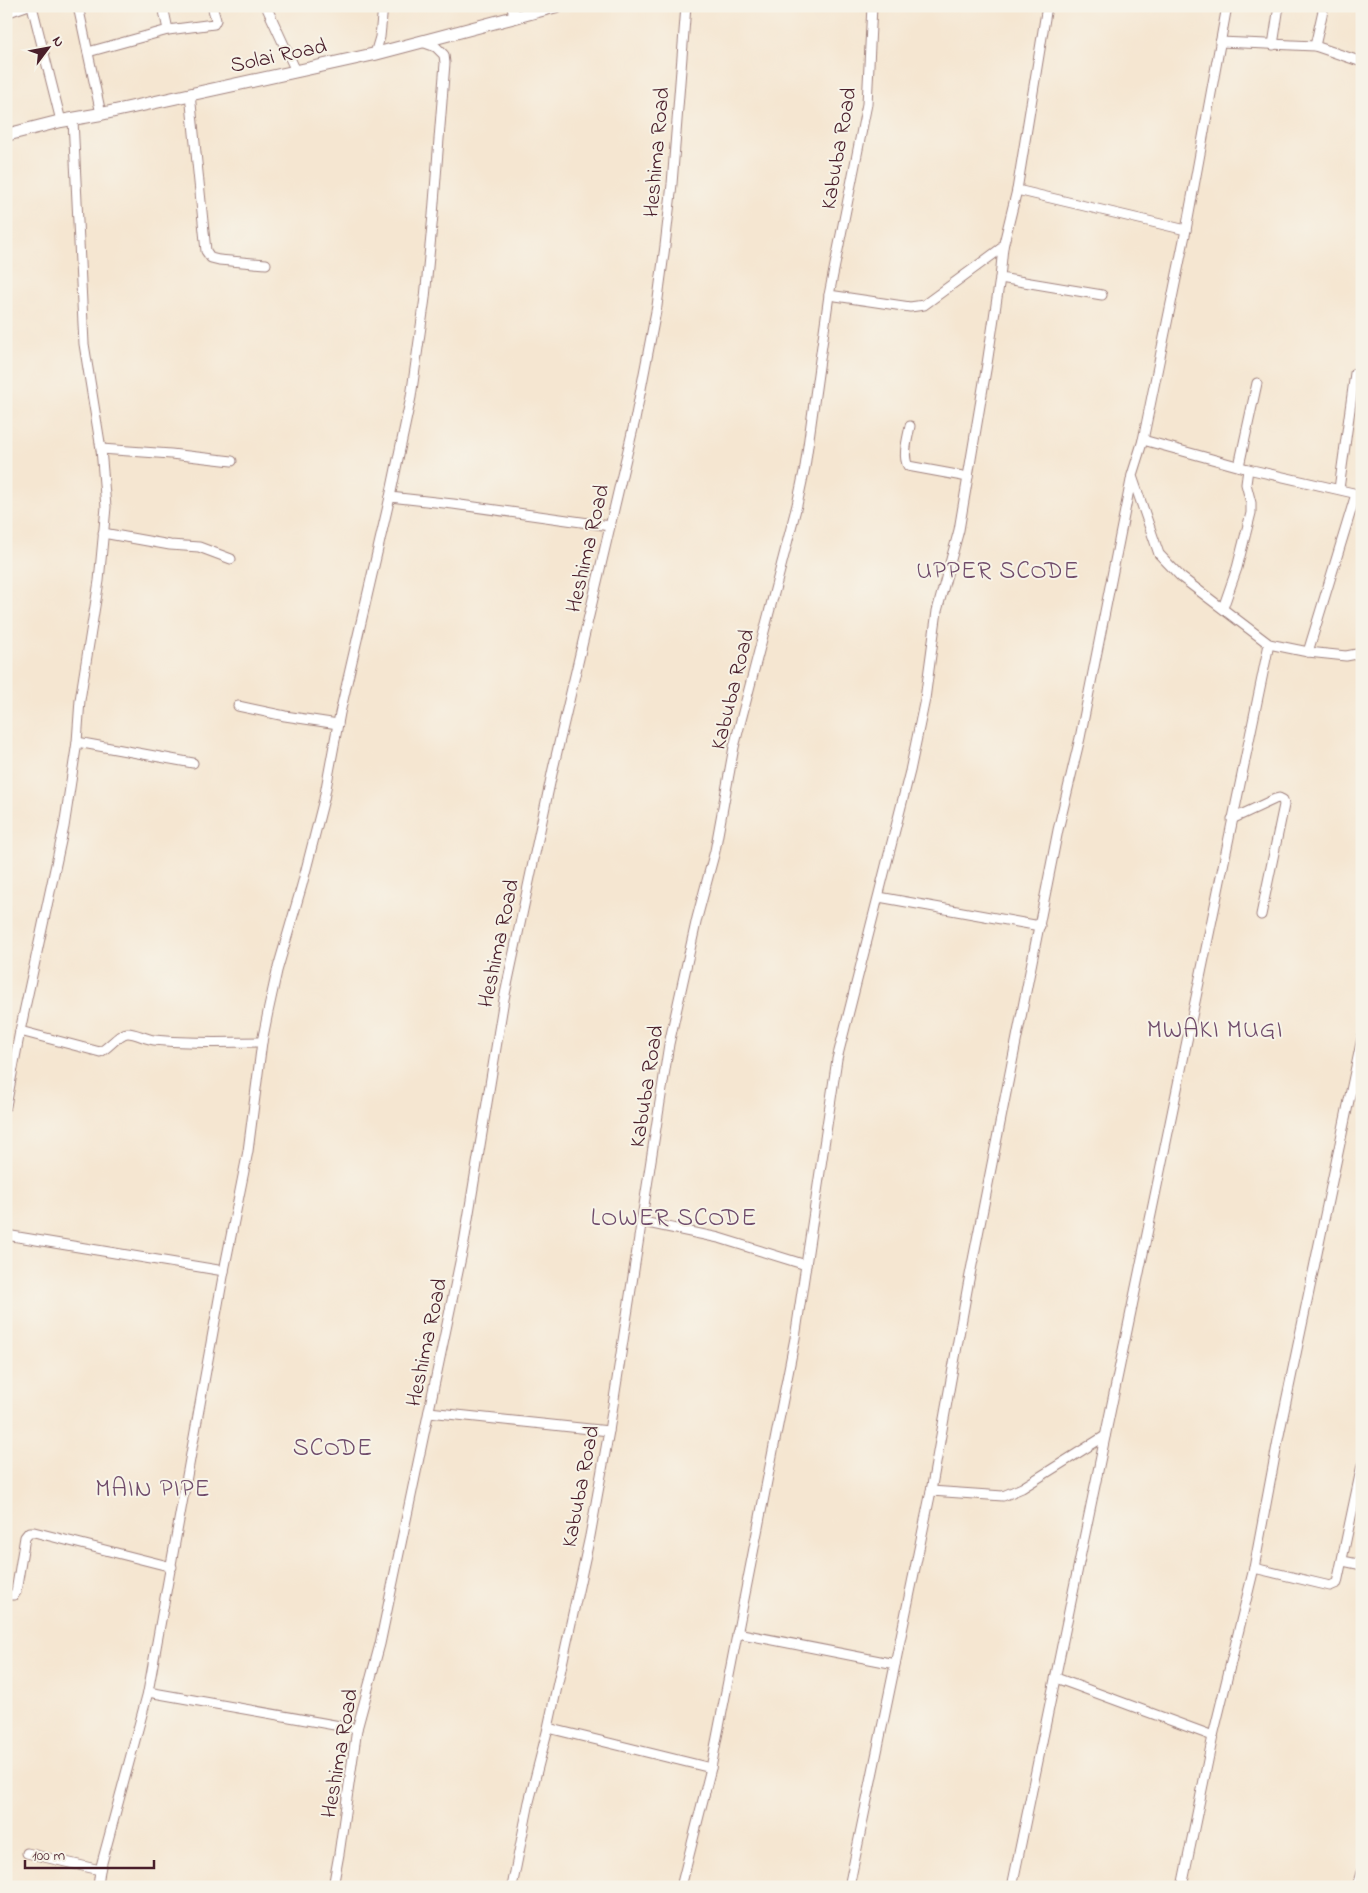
<svg xmlns="http://www.w3.org/2000/svg" width="1368" height="1893" font-family="'Indie Flower',sans-serif">
<rect width="100%" height="100%" fill="#f7f3e8"/>
<filter id="ink" filterUnits="userSpaceOnUse"><feTurbulence type="fractalNoise" baseFrequency=".02" numOctaves="2"/><feDisplacementMap in="SourceGraphic" scale="10" xChannelSelector="R" yChannelSelector="G"/><feConvolveMatrix kernelMatrix="1 2 1 2 8 2 1 2 1" color-interpolation-filters="sRGB"/></filter>
<filter id="wash" filterUnits="userSpaceOnUse"><feTurbulence type="fractalNoise" baseFrequency=".0096" numOctaves="4" result="noise"/><feDisplacementMap in="SourceGraphic" scale="20" xChannelSelector="R" yChannelSelector="G"/><feGaussianBlur stdDeviation="1.12" result="paint"/><feColorMatrix in="noise" values="0 0 0 0 0 0 0 0 0 0 0 0 0 0 0 0 0 1.4 0 .05"/><feComposite in="paint" operator="in"/></filter>
<g filter="url(#wash)">
<rect width="100%" height="100%" fill="#f5e6d1"/>
</g>
<g filter="url(#ink)">
<g fill="none" stroke-linecap="round" stroke-linejoin="round">
<g stroke="#a0827e" stroke-width="11">
<g id="minor">
<polyline points="32,6 61,121"/>
<polyline points="78,6 101,114"/>
<polyline points="266,6 296,71"/>
<polyline points="512,6 514,18"/>
<polyline points="6,13 26,6"/>
<polyline points="168,30 214,24 216,20 212,6"/>
<polyline points="1220,42 1315,46 1362,62"/>
<polyline points="1273,45 1279,6"/>
<polyline points="1315,46 1324,6"/>
<polyline points="88,52 168,30 163,6"/>
<polyline points="375,54 380,37 383,6"/>
<polyline points="190,94 206,251 211,258 219,260 266,264"/>
<polyline points="1017,190 1186,230"/>
<polyline points="1000,278 1102,295"/>
<polyline points="829,295 910,307 924,305 1003,247"/>
<path d="M 910,426 C 908,437 902,456 908,466 L 968,477"/>
<polyline points="1143,440 1248,469 1362,495"/>
<polyline points="101,449 171,454 232,461"/>
<polyline points="1239,466 1257,383"/>
<polyline points="1132,476 1159,554 1181,577 1269,644 1308,652 1346,656 1362,653"/>
<polyline points="1339,489 1355,373"/>
<polyline points="390,497 453,504 610,526"/>
<polyline points="103,533 170,545 199,547 231,559"/>
<polyline points="1223,608 1237,568 1251,513 1251,503 1246,484 1248,469"/>
<polyline points="1308,652 1356,494"/>
<polyline points="238,706 285,716 338,724"/>
<polyline points="77,742 193,763"/>
<polyline points="1232,819 1275,799 1279,798 1283,800 1284,805 1261,915"/>
<polyline points="879,897 1040,926"/>
<path d="M 20,1031 L 100,1052 C 109,1048 119,1033 128,1033 C 135,1033 146,1039 154,1040 C 190,1044 226,1042 262,1042"/>
<polyline points="6,1106 20,1031 64,827 77,742 80,700 99,581 106,507 101,449 84,344 73,120"/>
<polyline points="643,1222 719,1238 806,1265"/>
<polyline points="6,1235 224,1271"/>
<polyline points="429,1412 609,1431"/>
<polyline points="931,1491 1003,1496 1022,1488 1105,1436"/>
<polyline points="1343,1561 1362,1565"/>
<polyline points="1254,1568 1330,1586 1337,1583 1362,1465"/>
<polyline points="6,1595 14,1595 16,1592 25,1537 29,1532 34,1532 172,1567"/>
<polyline points="737,1633 895,1664"/>
<polyline points="1056,1678 1213,1736"/>
<polyline points="148,1692 357,1729"/>
<polyline points="548,1728 711,1768"/>
<polyline points="27,1853 100,1870"/>
<polyline points="98,1887 100,1870 148,1692 224,1271 248,1151 262,1042 268,1012 277,971 302,885 324,799 340,713 390,497 411,397 425,298 433,215 445,63 444,55 436,47 422,42"/>
<polyline points="333,1887 339,1854 357,1729 380,1644 464,1243 504,999 553,769 635,420 657,306 665,246 672,184 686,6"/>
<polyline points="512,1887 529,1802 548,1728 590,1536 609,1431 669,1044 697,918 715,851 734,747 797,505 805,467 829,295 867,104 872,6"/>
<polyline points="681,1887 711,1768 795,1338 837,1059 910,771 925,699 937,611 959,530 987,364 1000,278 1003,247 1017,190 1047,6"/>
<polyline points="849,1887 931,1491 968,1285 1058,830 1080,738 1132,475 1143,440 1186,230 1227,6"/>
<polyline points="1012,1887 1269,644"/>
<polyline points="1182,1887 1213,1736 1254,1568 1278,1440 1362,1038"/>
<polyline points="1358,1887 1362,1871"/>
</g>
</g>
<g stroke="#a0827e" stroke-width="14">
<polyline id="highway" points="6,135 61,121 101,114 375,54 557,6"/>
</g>
<use href="#minor" stroke="#fff" stroke-width="9"/>
<use href="#highway" stroke="#fff" stroke-width="12"/>
</g>
</g>
<g text-anchor="middle" stroke-width="4" stroke-linejoin="round" paint-order="stroke">
<g font-size="22" fill="#4a1f2b" stroke="#f7f3e8">
<text transform="translate(278 54) rotate(-12)" y="8">Solai Road</text>
<text transform="translate(837 148) rotate(-80)" y="8">Kabuba Road</text>
<text transform="translate(655 152) rotate(-85)" y="8">Heshima Road</text>
<text transform="translate(586 548) rotate(-77)" y="8">Heshima Road</text>
<text transform="translate(731 689) rotate(-76)" y="8">Kabuba Road</text>
<text transform="translate(497 943) rotate(-78)" y="8">Heshima Road</text>
<text transform="translate(645 1086) rotate(-81)" y="8">Kabuba Road</text>
<text transform="translate(425 1342) rotate(-78)" y="8">Heshima Road</text>
<text transform="translate(579 1486) rotate(-79)" y="8">Kabuba Road</text>
<text transform="translate(338 1753) rotate(-80)" y="8">Heshima Road</text>
</g>
<g font-size="25" letter-spacing="1" fill="#704c6b" stroke="#f7f3e8">
<text x="998" y="578">UPPER SCODE</text>
<text x="1215" y="1037">MWAKI MUGI</text>
<text x="674" y="1225">LOWER SCODE</text>
<text x="333" y="1455">SCODE</text>
<text x="153" y="1496">MAIN PIPE</text>
</g>
</g>
<rect width="1368" height="1893" fill="none" stroke="#f7f3e8" stroke-width="25"/>
<g transform="translate(48 48) rotate(58)" stroke="#f7f3e8" stroke-width="4" paint-order="stroke">
<path d="M0-4L9 19L0 12L-9 19Z" fill="#4a1f2b"/>
<text y="-8" font-size="14" font-weight="bold" text-anchor="middle" fill="#4a1f2b">N</text>
</g>
<path d="M25 1860v8h129v-8" fill="none" stroke="#4a1f2b" stroke-width="2.5"/>
<text x="32" y="1860" font-size="15" fill="#4a1f2b" stroke="#f7f3e8" stroke-width="4" paint-order="stroke">100 m</text>
</svg>
